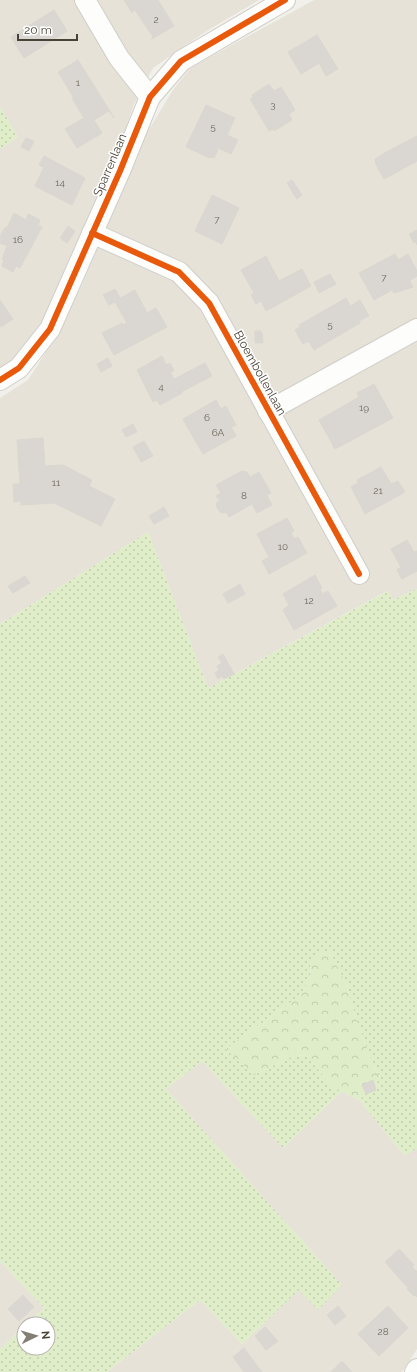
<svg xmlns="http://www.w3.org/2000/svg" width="417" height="1372" font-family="Raleway,sans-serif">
<defs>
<pattern id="grass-dots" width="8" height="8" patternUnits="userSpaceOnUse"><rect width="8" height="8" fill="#dfeec9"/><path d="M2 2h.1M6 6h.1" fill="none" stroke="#c1cdad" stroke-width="1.8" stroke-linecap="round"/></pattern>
<pattern id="forest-crowns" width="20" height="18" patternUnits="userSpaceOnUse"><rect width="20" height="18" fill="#dfeec9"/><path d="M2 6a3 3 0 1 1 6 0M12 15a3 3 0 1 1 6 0" fill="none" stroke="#c1cdad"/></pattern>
</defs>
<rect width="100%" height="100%" fill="#f2f0eb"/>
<g fill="#e6e2d8">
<polygon points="0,0 259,0 205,32 153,68 134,104 111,171 86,222 36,334 18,356 0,371 0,149 18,137 0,107"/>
<polygon points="314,0 417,0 417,589 393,600 387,591 208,688 148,532 0,624 0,398 28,380 58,333 82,285 145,136 173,90 190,68"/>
<polygon points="202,1061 283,1148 342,1091 359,1100 404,1155 417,1149 417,1349 402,1372 107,1372 200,1300 242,1344 299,1290 342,1285 166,1089"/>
<polygon points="0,1261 44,1308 27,1324 24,1324 24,1326 0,1349"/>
</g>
<g fill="url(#grass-dots)">
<polygon points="0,107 18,137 0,149"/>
<polygon points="148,532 208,688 388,591 393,600 417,589 417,1149 404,1155 359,1100 380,1079 370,1057 355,1015 347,986 329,950 310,965 311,979 298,997 226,1049 254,1075 295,1055 307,1056 333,1087 342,1091 283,1148 202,1061 166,1089 342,1285 318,1310 299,1290 242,1344 200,1300 107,1372 0,1372 0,1349 24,1326 24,1348 48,1348 48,1324 27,1324 44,1308 0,1261 0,624"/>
</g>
<polygon fill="url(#forest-crowns)" points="329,950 347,986 355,1015 370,1057 380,1079 359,1100 333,1087 307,1056 295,1055 254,1075 226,1049 298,997 311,979 310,965 315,954"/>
<g fill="#dad7d2" stroke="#dad7d1">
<polygon points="124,0 158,0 174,26 152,39 151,39 153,37 135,10 133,11 132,13"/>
<polygon points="54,10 67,31 24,58 11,37"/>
<polygon points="317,35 338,69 326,76 319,63 301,74 288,52"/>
<polygon points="78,60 98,92 76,105 72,98 74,98 58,72"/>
<polygon points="269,84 274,91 281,87 295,110 289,114 292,120 274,131 273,129 269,131 250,99 253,97 252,95"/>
<polygon points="98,92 114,118 109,111 94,120 102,133 77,148 65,129 84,118 76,105"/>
<polygon points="206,105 235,118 227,135 238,140 231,154 218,148 215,148 218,150 214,158 211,157 210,158 186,147"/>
<polygon points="417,136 417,161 399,171 388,151"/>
<polygon points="26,138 34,141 29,151 21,147"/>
<polygon points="388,151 399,171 384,179 375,163 376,163 375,159"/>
<polygon points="44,156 85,178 72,205 35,186 44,167 39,165"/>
<polygon points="292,180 302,195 297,199 287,183"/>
<polygon points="212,195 239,208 222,244 195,231"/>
<polygon points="14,213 26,220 28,214 40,220 38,225 42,227 20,268 2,259 7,246 0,243 1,234 5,228 8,226"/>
<polygon points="68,226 75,231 67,243 60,238"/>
<polygon points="417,230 417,245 416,242 414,243 409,234"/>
<polygon points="395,254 413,287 394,293 392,290 374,300 359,273"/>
<polygon points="408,254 417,271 417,276 409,281 398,260"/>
<polygon points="266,256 279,281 302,269 311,286 266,311 261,301 256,304 251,295 254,293 241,270"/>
<polygon points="4,260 16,266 13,272 2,266"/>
<polygon points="330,274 336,284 319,293 314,282"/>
<polygon points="115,289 120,298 135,290 147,313 156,308 167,327 114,355 102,333 122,323 123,325 127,323 115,302 109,305 103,295"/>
<polygon points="346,298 360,323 314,350 299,325"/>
<polygon points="0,300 13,319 1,327 0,325"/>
<polygon points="360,300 369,316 359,321 350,306"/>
<polygon points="300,327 309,341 303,344 295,330"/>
<polygon points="255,331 261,331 261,333 262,333 263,343 255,343"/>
<polygon points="162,356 166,365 170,363 174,371 170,372 182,393 160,405 157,400 153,402 137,370"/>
<polygon points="108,358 112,366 101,372 97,364"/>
<polygon points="205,363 212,376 181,392 174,379"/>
<polygon points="374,384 393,418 335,449 319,420 359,397 357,393"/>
<polygon points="216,400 221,409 226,406 231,416 193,437 183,419"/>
<polygon points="231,416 236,425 231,427 236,436 203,454 193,437"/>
<polygon points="133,424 137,432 126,437 122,430"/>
<polygon points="43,438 45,466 63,465 92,480 89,486 115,499 101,526 54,503 21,505 21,501 14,502 13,484 20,484 17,440"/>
<polygon points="144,441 153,456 141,462 133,447"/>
<polygon points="381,467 391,484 398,481 405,492 365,514 351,487 358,483 357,480"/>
<polygon points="242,471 247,472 250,477 259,472 271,493 229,517 226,512 223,513 220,512 216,506 217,502 220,501 216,496 221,493 216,485"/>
<polygon points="267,496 272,505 257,513 252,504"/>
<polygon points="164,507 169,516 154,524 149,516"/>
<polygon points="287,518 294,531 291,533 294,539 298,537 307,553 269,574 262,561 269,557 257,534"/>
<polygon points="407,540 414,552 417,551 417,571 402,579 397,570 401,567 391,549"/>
<polygon points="315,575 322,588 320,589 322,594 328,591 337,606 294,630 283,610 289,605 283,594"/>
<polygon points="25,576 30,583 13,593 8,586"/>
<polygon points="240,584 245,594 228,603 223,594"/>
<polygon points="223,654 234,674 224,679 222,676 218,679 215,673 219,670 217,666 222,663 218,657"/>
<polygon points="373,1080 376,1090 366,1094 362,1085"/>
<polygon points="399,1249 414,1265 412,1267 416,1271 417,1271 417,1297 415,1295 414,1296 407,1289 408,1288 385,1262"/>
<polygon points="23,1295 34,1307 19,1321 8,1309"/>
<polygon points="338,1306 346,1316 335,1325 327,1315"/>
<polygon points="388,1306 408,1328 379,1356 358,1334"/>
<polygon points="265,1327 278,1341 266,1350 255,1336"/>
<polygon points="244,1348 262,1372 244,1372 233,1357"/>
<polygon points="342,1361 352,1372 331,1372"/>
</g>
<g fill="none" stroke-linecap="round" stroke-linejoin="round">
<g stroke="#d0cec8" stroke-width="22">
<g id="minor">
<polyline points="85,0 119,58 150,97"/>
<polyline points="92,233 179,272 209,303 359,574"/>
<polyline points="0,380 19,368 50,329 120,171 150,97 181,61 285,0"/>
<polyline points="268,411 417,329"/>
<polyline points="415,1372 417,1369"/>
</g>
</g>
<use href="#minor" stroke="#fdfdfc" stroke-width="20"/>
<g stroke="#fff" stroke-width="8">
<g id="cycleway">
<polyline points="92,233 179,272 209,303 359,574"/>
<polyline points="0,380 19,368 50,329 120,171 150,97 181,61 285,0"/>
</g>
</g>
<use href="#cycleway" stroke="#e8590c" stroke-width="6"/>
</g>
<g text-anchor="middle" stroke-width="3" stroke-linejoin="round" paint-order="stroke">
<g font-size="10" fill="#6f695e">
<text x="156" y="23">2</text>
<text x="78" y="86">1</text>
<text x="273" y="108">3</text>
<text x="213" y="130">5</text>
<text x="60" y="186">14</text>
<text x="217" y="223">7</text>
<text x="18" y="243">16</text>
<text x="384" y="281">7</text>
<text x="330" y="328">5</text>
<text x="161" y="390">4</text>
<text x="364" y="411">19</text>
<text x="207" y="421">6</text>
<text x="218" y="436">6A</text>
<text x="56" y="486">11</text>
<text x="378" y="494">21</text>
<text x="244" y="499">8</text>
<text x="283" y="550">10</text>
<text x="309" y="604">12</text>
<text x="383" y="1335">28</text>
</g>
<g font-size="12" fill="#494236" stroke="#fff">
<text transform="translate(110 165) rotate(-67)" y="4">Sparrenlaan</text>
<text transform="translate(260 373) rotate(61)" y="4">Bloembollenlaan</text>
</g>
</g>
<g transform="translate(36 1336) rotate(85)"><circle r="19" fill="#ffffff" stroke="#b6b3af"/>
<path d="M0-3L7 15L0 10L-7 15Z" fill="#847f75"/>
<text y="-6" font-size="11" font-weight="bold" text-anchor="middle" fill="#494236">N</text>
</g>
<path d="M18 34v6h59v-6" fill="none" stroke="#494236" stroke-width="2"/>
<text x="24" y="34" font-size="12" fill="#494236" stroke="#ffffff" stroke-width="3" paint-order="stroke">20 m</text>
</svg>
